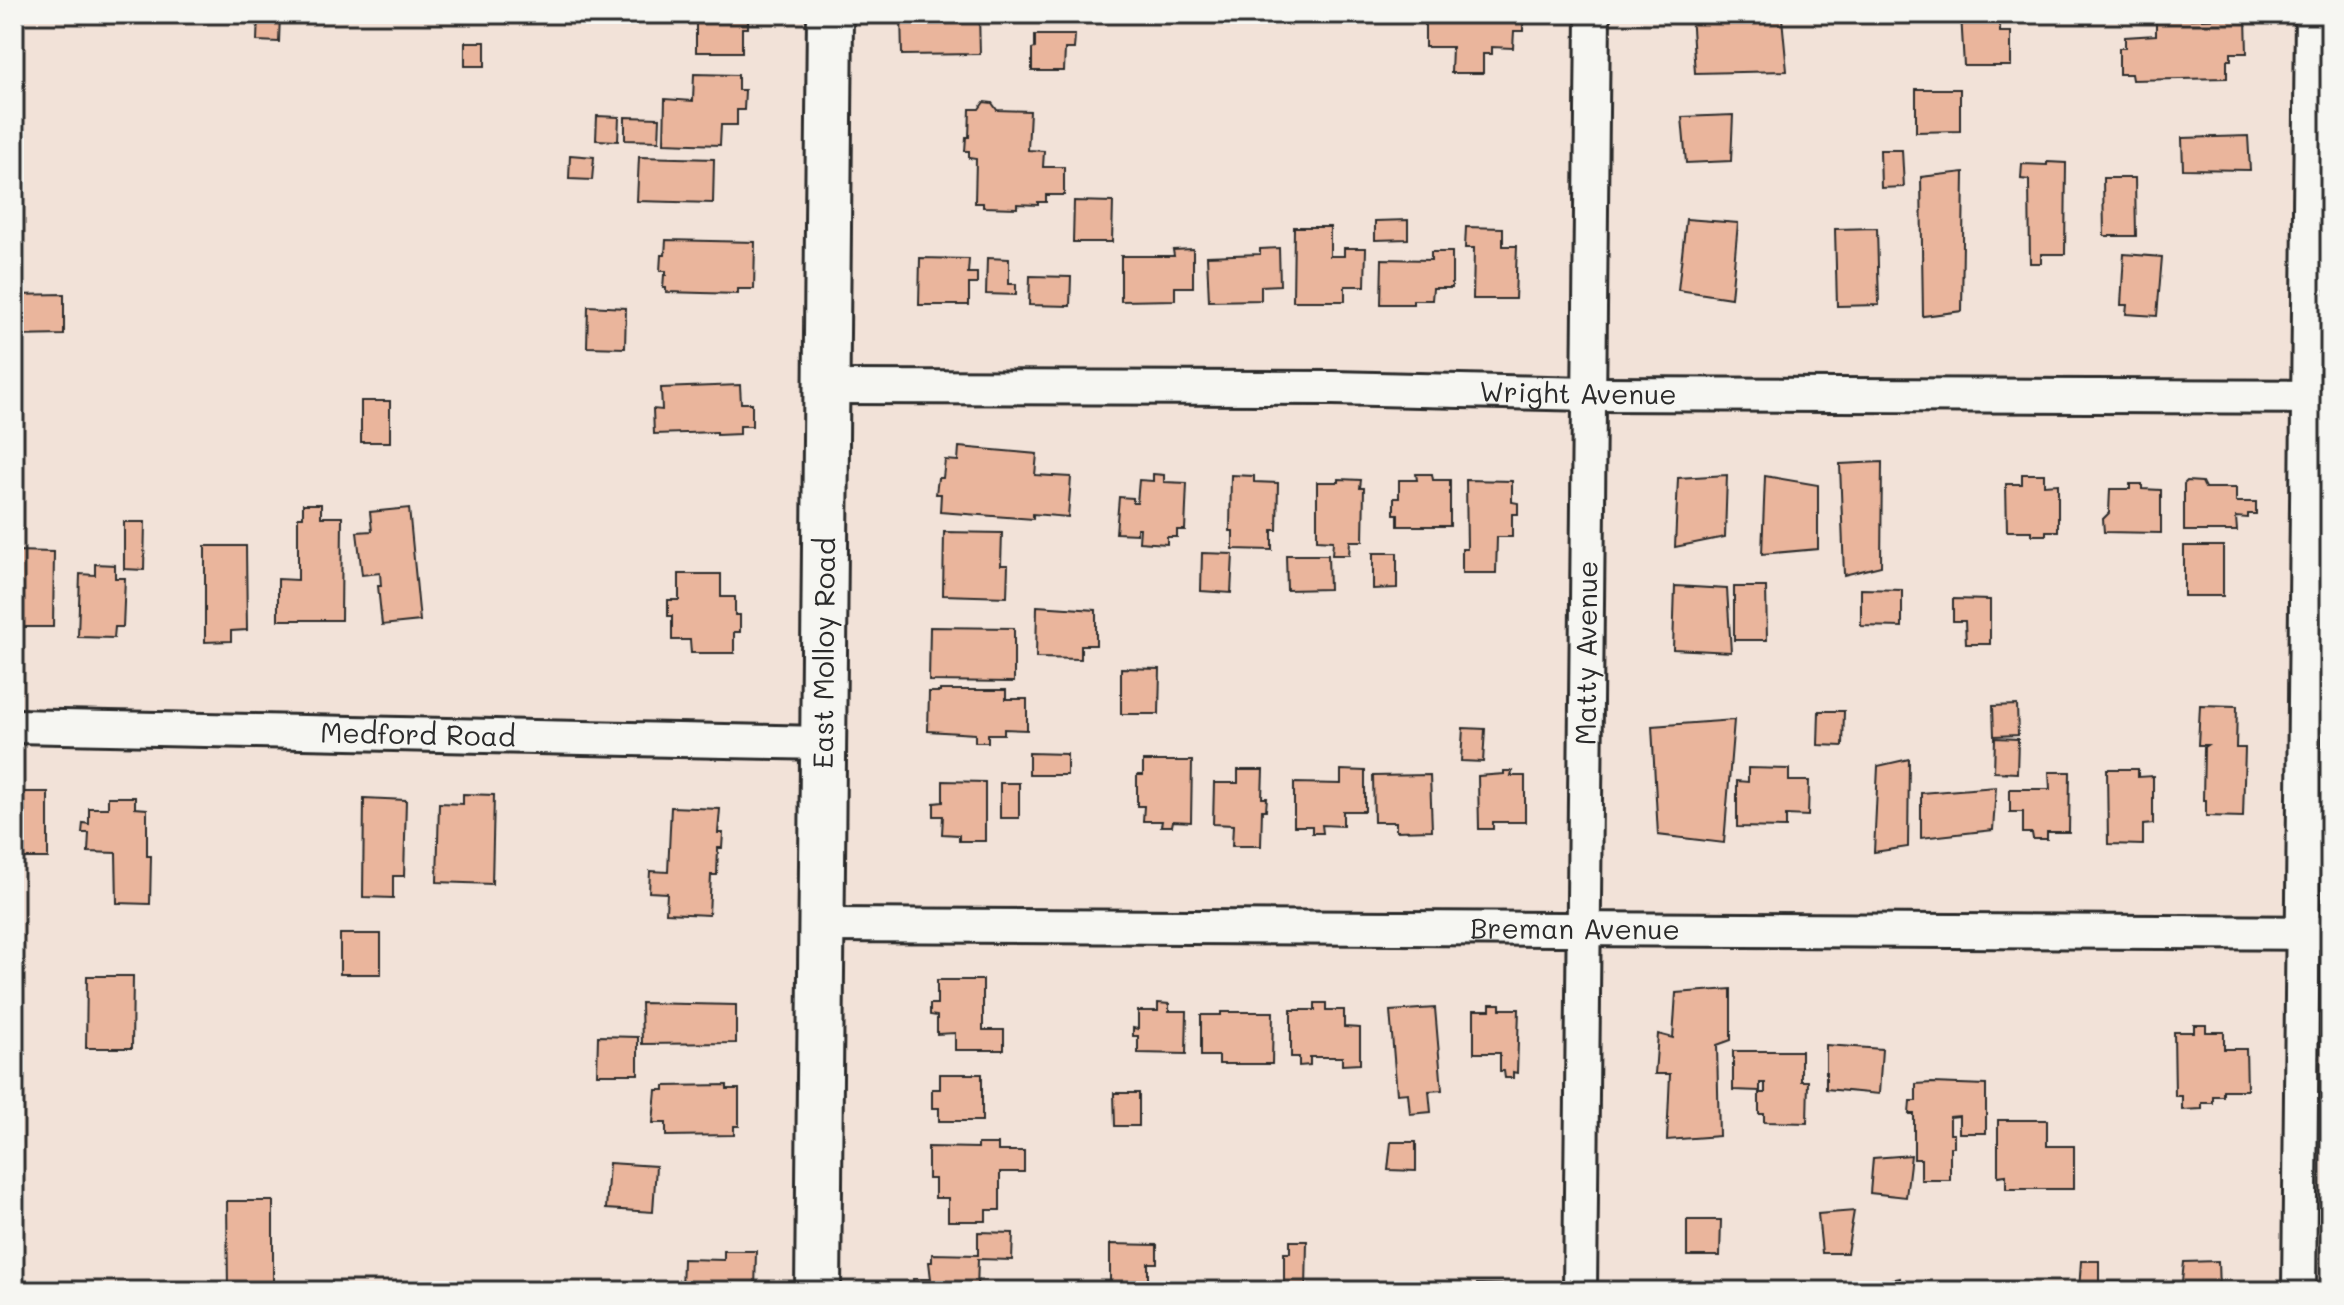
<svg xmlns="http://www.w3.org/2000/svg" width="2344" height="1305" font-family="Mali,sans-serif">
<rect width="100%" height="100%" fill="#f2e2d8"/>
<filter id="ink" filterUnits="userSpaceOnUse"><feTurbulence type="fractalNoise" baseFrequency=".0125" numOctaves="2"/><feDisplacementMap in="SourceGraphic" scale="16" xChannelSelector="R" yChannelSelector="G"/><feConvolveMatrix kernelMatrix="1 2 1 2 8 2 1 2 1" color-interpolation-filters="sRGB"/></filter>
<g filter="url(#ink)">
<g fill="#eab59c" stroke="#2b2b2b" stroke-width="2">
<polygon points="258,14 280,14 279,42 257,41"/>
<polygon points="696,14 748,14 748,28 742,28 742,52 696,52"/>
<polygon points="901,14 979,14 980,54 902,55"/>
<polygon points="1425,14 1514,14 1513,18 1523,18 1523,31 1514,31 1513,48 1492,47 1492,54 1483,54 1483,73 1451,73 1452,47 1425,47"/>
<polygon points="1691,14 1736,14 1736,22 1782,18 1787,71 1695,73"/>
<polygon points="1961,14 2000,14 2000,32 2011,32 2011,66 1964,66"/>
<polygon points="2246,18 2247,53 2231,53 2231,60 2227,60 2227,78 2132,80 2131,74 2119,74 2119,48 2125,48 2125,37 2156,35 2156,20"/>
<polygon points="1035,35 1075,35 1074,49 1065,49 1064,71 1032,71 1032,49 1035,48"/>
<rect x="465" y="42" width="20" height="24"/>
<polygon points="694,74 738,75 738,90 745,90 744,110 737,110 737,125 721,125 720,145 664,143 665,99 693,101"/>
<polygon points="1916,89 1960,89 1960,131 1916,132"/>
<polygon points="984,102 992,103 997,110 1030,111 1028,150 1044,151 1043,167 1064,167 1064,195 1046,195 1046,202 1038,202 1038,205 1017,204 1017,208 983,207 983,203 975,203 976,159 969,158 969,151 965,151 966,137 969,137 970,109 979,109"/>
<polygon points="1733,115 1731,161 1686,163 1682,117"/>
<polygon points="597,116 619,117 618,141 596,140"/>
<polygon points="625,117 660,118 659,141 625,140"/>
<polygon points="2248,136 2250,170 2183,169 2182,138"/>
<polygon points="1880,150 1902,150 1904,187 1881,188"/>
<polygon points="570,155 594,157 592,180 569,179"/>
<polygon points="639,157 714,159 713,203 637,201"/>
<polygon points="2047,162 2066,163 2065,254 2041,254 2041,263 2030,263 2029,180 2021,179 2022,164 2047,165"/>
<polygon points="1964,172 1962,311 1923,316 1921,177"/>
<polygon points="2103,178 2135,178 2136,236 2104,236"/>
<polygon points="1074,201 1113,202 1112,242 1073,242"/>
<polygon points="1686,219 1738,223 1731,298 1678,290"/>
<polygon points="1408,220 1408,239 1375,240 1375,221"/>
<polygon points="1294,227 1330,227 1330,256 1344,256 1344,248 1366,248 1365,286 1345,286 1345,301 1293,301"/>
<polygon points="1466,227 1503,228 1503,246 1517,246 1515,299 1473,299 1474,248 1465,248"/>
<polygon points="1877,228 1879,305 1837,306 1835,229"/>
<polygon points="666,240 755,242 754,289 738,289 738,294 666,292 666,288 663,288 664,275 666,275 666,271 660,271 661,255 665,255"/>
<polygon points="1279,248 1280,285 1261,286 1261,300 1209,301 1207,256 1260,254 1260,249"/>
<polygon points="1193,249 1193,287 1175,287 1175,300 1121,301 1121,256 1174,256 1173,250"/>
<polygon points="1431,252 1452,252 1452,288 1433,288 1432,300 1413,300 1413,304 1381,304 1382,259 1431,260"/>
<polygon points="2124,254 2162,257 2157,316 2126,314 2127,305 2121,305"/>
<polygon points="920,258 969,259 968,273 977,273 977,284 969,284 969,305 919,305"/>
<polygon points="987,258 1009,259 1009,284 1016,284 1016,295 986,294"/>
<polygon points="1030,276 1071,277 1070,306 1029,305"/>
<polygon points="64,294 64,335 14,336 14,295"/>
<polygon points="588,306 626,308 625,348 587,347"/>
<polygon points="740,385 741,403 752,403 752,426 740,426 740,434 717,435 717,432 654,434 653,409 662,410 661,388"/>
<rect x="361" y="401" width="29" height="41"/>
<polygon points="959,447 1037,454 1035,475 1071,477 1068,517 1033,514 1033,519 940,512 941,494 936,494 938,478 943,478 945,460 958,461"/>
<polygon points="1882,462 1881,566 1844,575 1840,464"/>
<polygon points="1153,474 1164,475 1164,482 1187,483 1185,530 1177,530 1177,537 1167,537 1167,544 1139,542 1140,528 1137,528 1137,534 1116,533 1119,497 1133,498 1133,503 1137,503 1139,480 1153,481"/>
<polygon points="1416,474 1432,474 1433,480 1450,480 1450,526 1398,526 1398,514 1394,514 1394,498 1399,498 1399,480 1417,480"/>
<polygon points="2022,474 2044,474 2044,485 2058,484 2058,531 2046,531 2046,535 2032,535 2032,531 2007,531 2006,484 2022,484"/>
<polygon points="1231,475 1254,476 1254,482 1278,483 1277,530 1272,530 1272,550 1233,549 1233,531 1230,531"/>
<polygon points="1727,475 1725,537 1675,547 1678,478"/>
<polygon points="1765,476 1818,485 1818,549 1762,554"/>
<polygon points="1339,479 1361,480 1360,488 1364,488 1363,541 1350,541 1349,555 1332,555 1333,541 1317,540 1317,482 1339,482"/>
<polygon points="1466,480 1512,481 1512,502 1518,503 1518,514 1512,514 1512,537 1497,537 1496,573 1462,573 1462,549 1467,549"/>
<polygon points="2187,481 2202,482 2205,488 2236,488 2236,502 2256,502 2256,514 2248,514 2248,518 2236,517 2237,531 2184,531 2184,484"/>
<polygon points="2130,484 2142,484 2142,489 2161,490 2161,533 2104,532 2103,519 2109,513 2110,489 2130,489"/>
<polygon points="303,504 321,504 321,517 342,517 341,620 278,620 278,579 298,580 298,517 303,517"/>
<polygon points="409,508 420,621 382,625 378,586 381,586 380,573 362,575 357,532 372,531 370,512"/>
<polygon points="124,522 145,522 144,570 124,569"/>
<polygon points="944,532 1002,533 1001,565 1008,565 1007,597 943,595"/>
<polygon points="205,546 246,546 247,630 231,631 231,641 205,642"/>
<rect x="2184" y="546" width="39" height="50"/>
<polygon points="14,551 54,552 53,627 14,627"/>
<polygon points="1202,553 1233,554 1231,593 1201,591"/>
<polygon points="1373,553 1397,553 1397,588 1373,589"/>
<polygon points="1286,555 1328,555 1329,589 1287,590"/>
<polygon points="95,564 115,565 115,578 125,578 123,627 115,627 114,638 78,637 80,574 95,575"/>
<polygon points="679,574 721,574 721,597 735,597 735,615 740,615 740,632 734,632 734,653 691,653 690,640 672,640 672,616 668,616 668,600 679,600"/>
<polygon points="1675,586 1727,589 1731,652 1673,649"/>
<polygon points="1734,587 1766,587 1767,640 1734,640"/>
<polygon points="1861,589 1902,590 1902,627 1861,626"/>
<polygon points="1953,599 1990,600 1990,644 1966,644 1965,621 1953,621"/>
<polygon points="1037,606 1096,610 1096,645 1081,645 1081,659 1036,658"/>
<polygon points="930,627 1014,628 1014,682 929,681"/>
<polygon points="1121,668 1160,669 1159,714 1121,714"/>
<polygon points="940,690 1006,690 1006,699 1027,699 1027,730 1004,729 1004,734 988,734 988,742 975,742 975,734 928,731 929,692 940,692"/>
<polygon points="2017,705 2018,735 1994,736 1993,706"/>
<polygon points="2200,705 2237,706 2236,748 2245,748 2243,817 2206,816 2206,800 2203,800 2204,747 2207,745 2198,745"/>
<polygon points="1819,711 1844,711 1843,746 1818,745"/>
<polygon points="1734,720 1724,843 1658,835 1652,726"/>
<polygon points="1463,728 1485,729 1483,762 1461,761"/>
<polygon points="1995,738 2018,739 2017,773 1994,772"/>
<polygon points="1029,753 1067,754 1067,775 1029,775"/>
<polygon points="1909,759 1908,847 1874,852 1878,766"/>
<polygon points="1143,761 1192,761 1191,822 1173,821 1172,826 1161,826 1162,821 1143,821 1144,806 1137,806 1137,775 1143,775"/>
<polygon points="1748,768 1789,769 1789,781 1809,781 1808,816 1786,815 1786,828 1737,827 1737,781 1748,782"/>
<polygon points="2107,769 2138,769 2138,777 2153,776 2153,824 2143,825 2143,845 2108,844"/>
<polygon points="1238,770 1263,770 1262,798 1267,798 1266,810 1262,810 1261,846 1232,846 1233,825 1213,824 1214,783 1238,783"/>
<polygon points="1341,770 1365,771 1365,811 1343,811 1343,826 1322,825 1323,833 1312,833 1312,826 1294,826 1294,783 1341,784"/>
<polygon points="1504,771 1512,771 1511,776 1525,776 1525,822 1493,822 1493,829 1479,829 1478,776 1504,774"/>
<polygon points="2049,772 2070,772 2069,832 2047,832 2047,839 2033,839 2032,833 2023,833 2023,812 2010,812 2010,789 2050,789"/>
<polygon points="1430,775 1432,830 1396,831 1396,822 1374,822 1373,776"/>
<polygon points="943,781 985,782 985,841 959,841 959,835 942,834 943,816 934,816 934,803 943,802"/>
<rect x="1000" y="783" width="19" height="35"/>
<polygon points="1996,787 1993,830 1921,838 1921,793"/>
<rect x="14" y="792" width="34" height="66"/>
<polygon points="463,794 494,795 492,884 437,882 439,803 463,804"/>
<polygon points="108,797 135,797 135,808 147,809 147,856 151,856 150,904 117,903 116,853 88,852 89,833 82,833 83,823 89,824 89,808 108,808"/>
<polygon points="364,798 406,800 404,876 393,876 393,898 363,897"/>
<polygon points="671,807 720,809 718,833 723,833 722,848 718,848 717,875 711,875 709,915 666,913 667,893 649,892 650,871 668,872"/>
<rect x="340" y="934" width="41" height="40"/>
<polygon points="87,976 133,976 132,1048 86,1048"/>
<polygon points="937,980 983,980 983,1030 1004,1030 1004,1050 955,1050 955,1033 937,1034 937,1016 930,1015 930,1004 937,1004"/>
<polygon points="1731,989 1731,1040 1717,1045 1719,1136 1667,1140 1670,1074 1655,1074 1658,1034 1673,1038 1676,993"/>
<polygon points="641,1003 736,1005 736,1043 642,1044"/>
<polygon points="1158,1003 1169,1004 1169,1011 1187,1011 1186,1054 1138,1053 1138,1036 1133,1036 1133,1028 1138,1029 1138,1011 1158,1011"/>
<polygon points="1315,1003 1326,1003 1326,1010 1344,1010 1344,1027 1360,1028 1360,1064 1342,1065 1342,1057 1310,1057 1310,1065 1299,1066 1299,1057 1291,1057 1291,1010 1315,1010"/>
<polygon points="1490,1004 1500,1004 1500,1009 1519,1009 1517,1073 1513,1072 1513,1078 1505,1078 1504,1071 1500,1071 1500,1053 1474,1053 1474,1010 1490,1010"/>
<polygon points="1435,1008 1442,1090 1429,1091 1431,1112 1410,1114 1408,1093 1397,1094 1390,1011"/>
<polygon points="1221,1012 1273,1012 1272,1064 1219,1064 1219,1056 1201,1056 1201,1015 1221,1015"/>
<polygon points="2194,1025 2206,1025 2206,1032 2224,1032 2224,1049 2246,1049 2247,1090 2223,1090 2223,1096 2213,1096 2213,1103 2202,1103 2202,1109 2182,1110 2182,1096 2175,1096 2174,1032 2194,1032"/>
<polygon points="598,1036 638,1037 638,1074 597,1074"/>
<polygon points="1826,1045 1882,1049 1879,1094 1826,1089"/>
<polygon points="1733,1051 1801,1051 1801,1081 1808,1081 1807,1123 1764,1122 1764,1114 1759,1114 1759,1093 1765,1093 1765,1083 1760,1083 1760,1091 1733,1090"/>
<polygon points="940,1074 982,1074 982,1121 939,1121 939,1108 932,1108 932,1089 940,1089"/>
<polygon points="1932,1083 1986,1085 1986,1133 1959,1133 1959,1116 1950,1117 1950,1134 1954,1134 1954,1147 1950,1147 1950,1180 1921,1180 1921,1159 1914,1159 1914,1114 1909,1114 1910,1101 1916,1101 1916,1084"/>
<polygon points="727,1085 727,1089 739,1089 739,1126 734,1126 734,1135 666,1136 666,1123 653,1123 656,1090 664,1090 664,1086"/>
<polygon points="1114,1093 1139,1093 1139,1126 1115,1126"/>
<polygon points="1998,1120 2047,1120 2047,1146 2074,1146 2074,1189 2006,1189 2006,1175 1998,1176"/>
<polygon points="1391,1142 1416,1142 1416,1171 1388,1170"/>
<polygon points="978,1144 998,1144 998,1151 1024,1151 1024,1172 1000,1172 1000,1210 986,1210 986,1221 948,1221 948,1198 935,1198 935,1179 928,1179 928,1147 978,1148"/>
<polygon points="1911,1155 1906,1197 1870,1193 1873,1158"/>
<polygon points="609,1163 656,1166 653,1212 606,1209"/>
<polygon points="227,1201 273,1201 273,1291 228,1291"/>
<polygon points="1854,1211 1847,1253 1822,1253 1818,1214"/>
<polygon points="1687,1220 1721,1220 1720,1256 1687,1256"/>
<polygon points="978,1232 1013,1233 1012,1260 978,1259 977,1291 913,1291 913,1279 931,1279 929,1262 932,1262 932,1254 978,1255"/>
<polygon points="1290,1241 1307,1241 1306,1290 1284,1289 1284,1253 1290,1253"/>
<polygon points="1110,1244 1157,1245 1157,1263 1148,1263 1148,1291 1110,1291"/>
<polygon points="724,1251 756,1251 755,1291 682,1291 683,1259 724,1260"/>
<polygon points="2081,1261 2099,1261 2099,1282 2158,1283 2158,1291 2079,1291"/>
<polygon points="2218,1261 2219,1291 2181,1291 2184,1262"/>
<polygon points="1900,1278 1899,1291 1845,1291 1845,1290"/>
<polygon points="1477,1284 1518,1285 1518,1291 1477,1291"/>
</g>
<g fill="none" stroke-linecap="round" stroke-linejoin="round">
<g stroke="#2b2b2b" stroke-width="38">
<g id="street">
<path id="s1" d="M 826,387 L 1333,388 L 1591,394 L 2330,397"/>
<path id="s2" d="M 14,726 L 822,743"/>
<path id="s3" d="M 821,925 L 2330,933"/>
<path id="s4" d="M 1580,1291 L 1593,14"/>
<polyline points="2299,1291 2312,14"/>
</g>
</g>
<g stroke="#2b2b2b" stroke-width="50">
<g id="secondary">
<path id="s5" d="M 818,1291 L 830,14"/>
</g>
</g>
<use href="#street" stroke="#f6f6f2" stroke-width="32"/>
<use href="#secondary" stroke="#f6f6f2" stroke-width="44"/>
</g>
</g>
<g text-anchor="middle" stroke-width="7" stroke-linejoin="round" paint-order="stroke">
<g font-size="28" fill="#2b2b2b" stroke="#f6f6f2">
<text dy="10" stroke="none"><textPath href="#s1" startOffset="752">Wright Avenue</textPath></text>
<text dy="10" stroke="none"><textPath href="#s5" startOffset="638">East Molloy Road</textPath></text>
<text dy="10" stroke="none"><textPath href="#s4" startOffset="638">Matty Avenue</textPath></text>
<text dy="10" stroke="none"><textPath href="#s2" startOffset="404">Medford Road</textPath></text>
<text dy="10" stroke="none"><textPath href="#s3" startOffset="754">Breman Avenue</textPath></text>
</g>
</g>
<rect width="2344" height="1305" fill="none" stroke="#f6f6f2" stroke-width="48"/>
<rect x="24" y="24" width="2296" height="1257" fill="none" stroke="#2b2b2b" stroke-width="3" filter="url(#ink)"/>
</svg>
